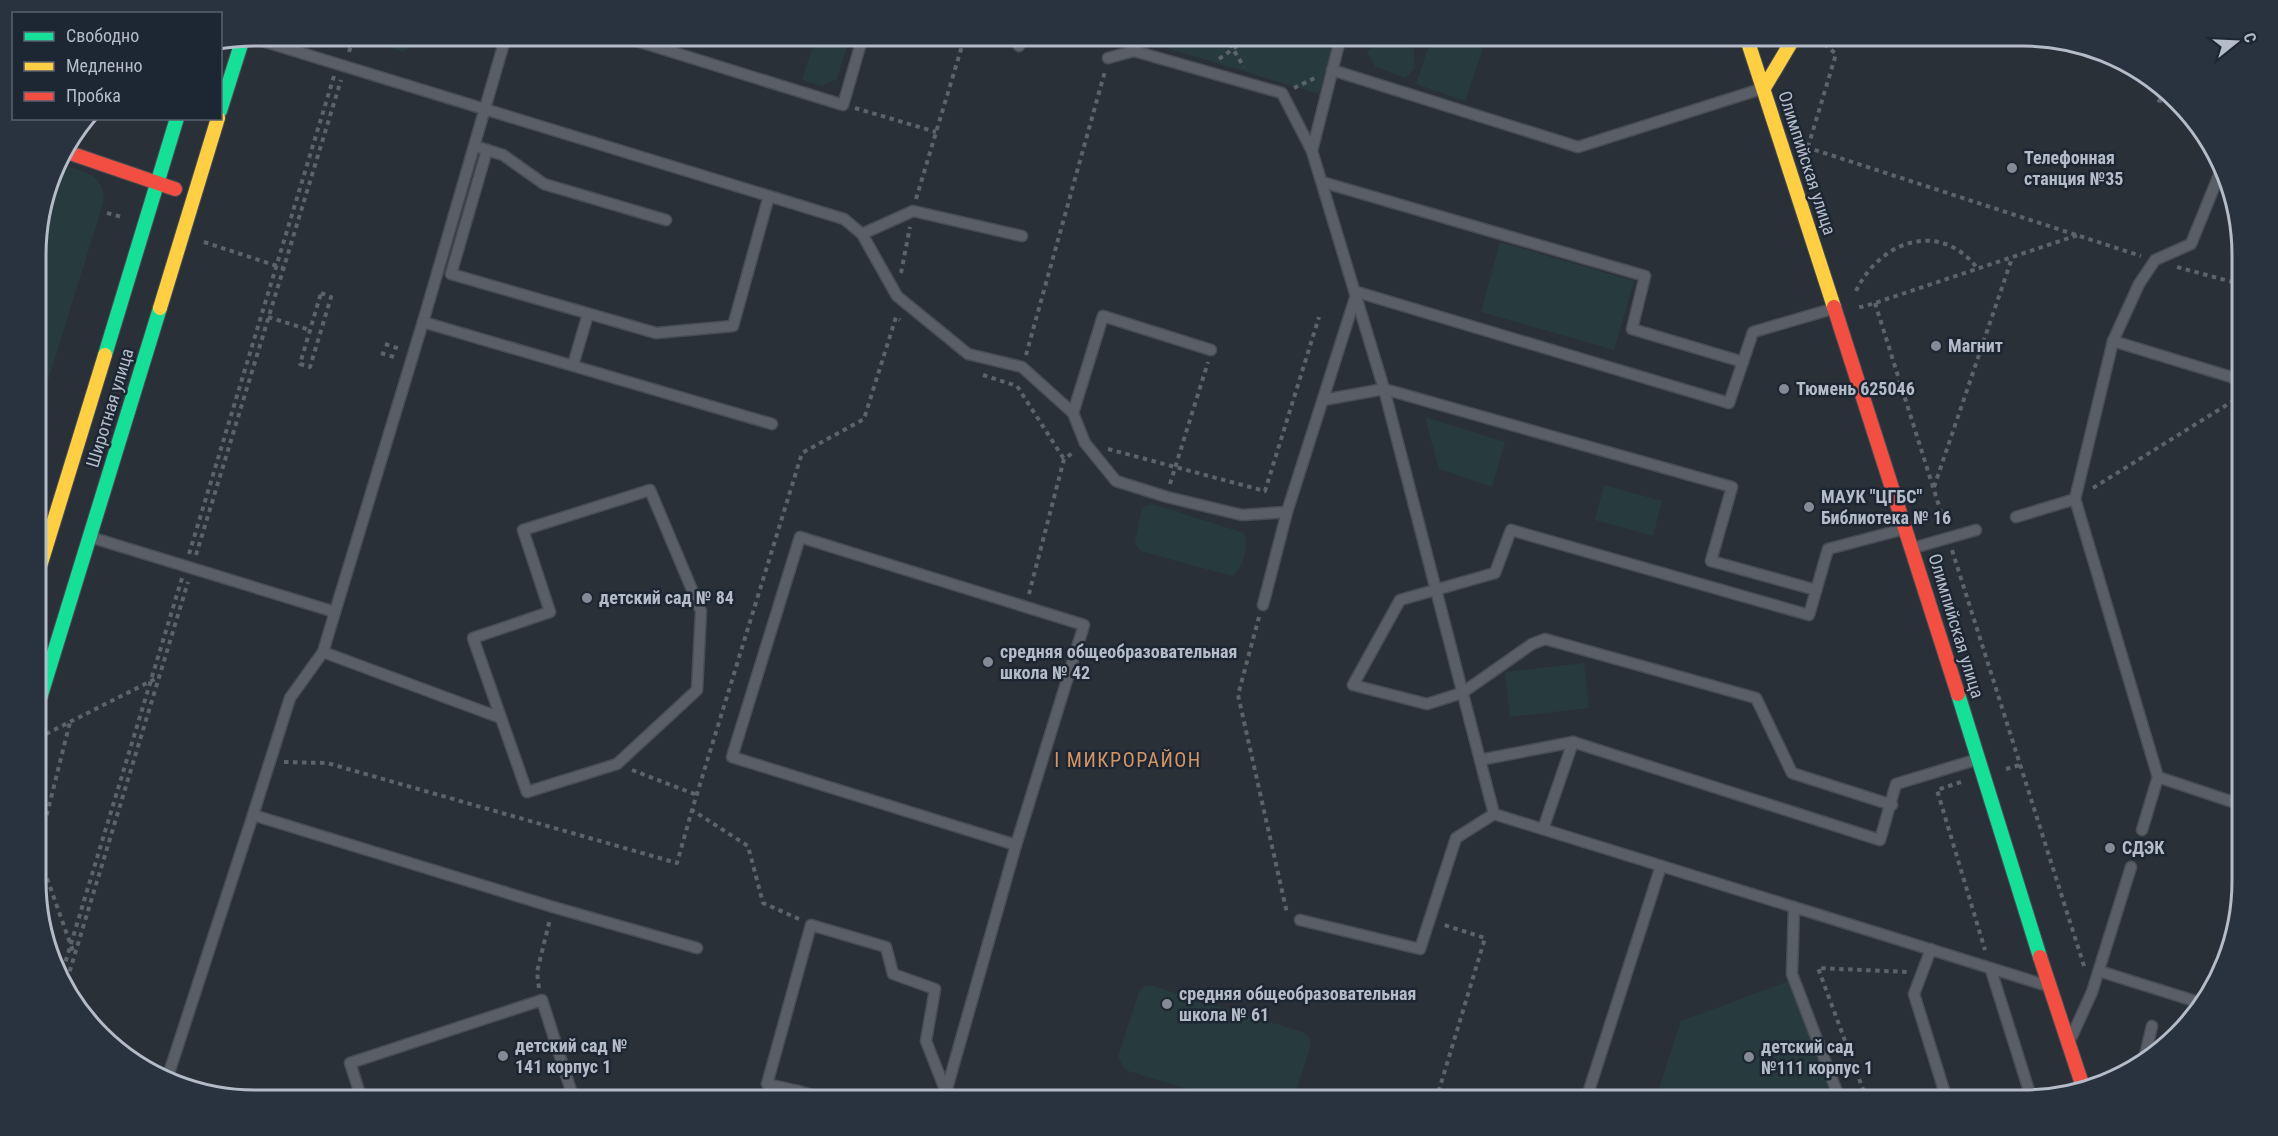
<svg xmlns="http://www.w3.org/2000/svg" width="2278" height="1136" font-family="'Roboto Condensed',sans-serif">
<rect width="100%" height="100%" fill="#2a3038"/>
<g fill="#273a3e">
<polygon points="392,36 420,36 418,43 403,52 389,47"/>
<polygon points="1127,36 1300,36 1333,46 1319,94"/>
<polygon points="1378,36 1408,36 1414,50 1415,68 1405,78 1375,66 1367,53"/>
<polygon points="1432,36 1487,36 1465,101 1416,84"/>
<polygon points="816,37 847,47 837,79 822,86 802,80"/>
<path d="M 57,164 C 79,170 104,172 104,200 L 37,416 L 36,240 Z"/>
<polygon points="1500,242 1634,281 1614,350 1481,312"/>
<polygon points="1425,417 1505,442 1492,487 1439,469"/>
<polygon points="1604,485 1662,501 1653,536 1595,520"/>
<path d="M 1152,504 L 1244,533 C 1248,545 1244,569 1232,576 L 1140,551 L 1135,542 L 1142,507 Z"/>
<polygon points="1584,663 1589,708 1510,717 1505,672"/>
<polygon points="1789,981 1833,1095 1820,1100 1655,1100 1681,1021"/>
<polygon points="1145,986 1153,986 1303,1032 1309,1037 1311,1045 1293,1100 1224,1100 1125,1070 1118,1056 1139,992"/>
</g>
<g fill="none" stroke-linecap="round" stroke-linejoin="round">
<g stroke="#484c53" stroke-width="13">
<g id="lane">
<polyline points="506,36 423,322 772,424"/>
<polyline points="621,36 843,105 863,36"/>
<polyline points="1341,36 1312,151 1384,389 1494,814 2045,985"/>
<polyline points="249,37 844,219 862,234 897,296 968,354 1022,367 1073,413 1085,443 1116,481 1167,497 1242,515 1287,512 1357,292 1729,403 1753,332 1832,309"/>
<polyline points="1019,46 1022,36"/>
<polyline points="1108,58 1134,51 1282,93 1312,151"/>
<polyline points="1332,70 1578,147 1761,89"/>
<polyline points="481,148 503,155 544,184 666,220"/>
<polyline points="487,150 451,274 656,333 733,326 769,196"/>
<polyline points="1322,182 1645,276 1632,329 1743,362"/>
<polyline points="862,234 913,211 1022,236"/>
<polyline points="2113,341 2241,380"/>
<polyline points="573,365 588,314"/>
<polyline points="1323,400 1384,389 1732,487 1711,561 1816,590"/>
<polyline points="1073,413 1103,316 1211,350"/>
<polygon points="650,490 701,611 697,690 617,764 527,792 473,638 550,612 523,530"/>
<polyline points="2075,499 2113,341 2139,284 2155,260 2191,244 2219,175"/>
<polyline points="2016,517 2075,499 2158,777"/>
<polyline points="90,537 335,612 323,652 290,698 253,815 553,907 697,948"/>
<polygon points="800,537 1084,625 1016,845 732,757"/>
<polyline points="1913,548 1976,530"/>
<polyline points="1263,605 1287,512"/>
<polyline points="335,612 423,322"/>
<polyline points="323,652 501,718"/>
<polyline points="1480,760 1573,742 1880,840 1896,784 1975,760"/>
<polyline points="1892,805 1792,773 1756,698 1545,639 1532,644 1462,693 1427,704 1353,685 1400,600 1495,573 1511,530 1809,615 1828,549 1904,529"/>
<polyline points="1543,829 1573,742"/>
<polyline points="2142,830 2158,777 2242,805"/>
<polyline points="1794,907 1792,974 1840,1100"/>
<polyline points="1300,920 1420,949 1456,838 1494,814"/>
<polyline points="1931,949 1914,994 1947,1100"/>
<polyline points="1991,970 2032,1100"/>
<polyline points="2099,971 2198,1002"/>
<polyline points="2072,1036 2092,992 2131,867"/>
<polyline points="2143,1064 2152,1026"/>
<polyline points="167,1079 253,815"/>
<polyline points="798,1091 767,1084 811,925 886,947 893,974 935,989 926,1041 946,1092 944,1100"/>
<polyline points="946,1092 1016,845"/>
<polyline points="362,1100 350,1063 542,1000 574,1100"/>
<polyline points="796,1100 798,1091 828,1100"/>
<polyline points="1586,1100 1661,866"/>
</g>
</g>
<g stroke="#484c53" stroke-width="16">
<g id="fast">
<polyline points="220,111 243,38"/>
<polyline points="105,355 177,118"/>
<polyline points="1958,694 2040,957"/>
<polyline points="37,708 160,308"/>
</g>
</g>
<g stroke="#484c53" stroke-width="16">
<g id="slow">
<polyline points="1746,36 1834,307"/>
<polyline points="1764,88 1795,36"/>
<polyline points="160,308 218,118"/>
<polyline points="37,576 105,355"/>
</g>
</g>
<g stroke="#484c53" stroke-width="16">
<g id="jam">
<polyline points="64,151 175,189"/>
<polyline points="1834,307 1958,694"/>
<polyline points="2040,957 2084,1090"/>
</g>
</g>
<g stroke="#5d636a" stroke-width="4" stroke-dasharray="4.5 4.5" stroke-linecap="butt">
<polyline points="833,36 849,41"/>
<polyline points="1225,36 1244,67"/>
<polyline points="1313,36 1327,40"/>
<polyline points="349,52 354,36"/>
<polyline points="1219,59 1251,36"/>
<polyline points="1294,88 1317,77"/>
<polyline points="2160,92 2157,100 2178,106"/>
<polyline points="855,108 936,132"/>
<polyline points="1806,147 2141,256"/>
<polyline points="1808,147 1836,54 1817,38"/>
<polyline points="916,199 965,36"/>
<polyline points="107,213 122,217"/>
<polyline points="204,242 283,268"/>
<polyline points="2177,267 2240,284"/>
<polyline points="901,273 910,227"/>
<path d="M 1856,291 C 1880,241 1940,219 1978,269"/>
<polygon points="321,293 331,297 310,367 300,364"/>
<polyline points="1875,303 1945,525"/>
<polyline points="1861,305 1861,307 1875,303 2078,235"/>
<polyline points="268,317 310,330"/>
<polyline points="385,344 400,349"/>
<polyline points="381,353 397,358"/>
<polyline points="1026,355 1105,71"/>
<polyline points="983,375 1017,386 1064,459"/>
<polyline points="37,411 42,412"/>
<polyline points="1108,449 1265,491 1319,317"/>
<polyline points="1170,484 1208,362"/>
<polyline points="1934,487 2012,258"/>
<polyline points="2093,488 2241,396"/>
<polyline points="1952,550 2084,966"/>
<polyline points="189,554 334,76"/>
<polyline points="196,555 341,80"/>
<polyline points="1029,594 1064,459 1074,452"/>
<polyline points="1259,617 1238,695 1287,913"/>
<polyline points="38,738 159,677"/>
<polyline points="284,762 327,763 677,863 692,810"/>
<polyline points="2006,769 2020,765"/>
<polyline points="632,770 697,795"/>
<polyline points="1961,782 1937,790 1985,950"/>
<polyline points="38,850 70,722"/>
<polyline points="38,853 74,954"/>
<polyline points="799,919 763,903 748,846 692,810 802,453 864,419 896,317 900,320"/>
<polyline points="63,970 182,578"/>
<polyline points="67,980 188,582"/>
<polyline points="539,988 537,972 550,919"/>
<polyline points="1436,1100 1485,938 1441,924"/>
<polyline points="1867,1100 1818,968 1908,972"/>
</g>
<use href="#lane" stroke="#5a5e66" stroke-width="10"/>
<use href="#fast" stroke="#16e098" stroke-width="14"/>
<use href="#slow" stroke="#ffcf43" stroke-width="14"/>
<use href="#jam" stroke="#f24e42" stroke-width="14"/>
</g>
<g fill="#848b96" stroke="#1d2633" stroke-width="2">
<circle cx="2012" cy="168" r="6"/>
<circle cx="1936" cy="346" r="6"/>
<circle cx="1784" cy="389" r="6"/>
<circle cx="1809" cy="507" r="6"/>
<circle cx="587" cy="598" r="6"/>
<circle cx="988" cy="662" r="6"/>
<circle cx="2110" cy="848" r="6"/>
<circle cx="1167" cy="1004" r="6"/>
<circle cx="503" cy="1056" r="6"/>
<circle cx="1749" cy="1057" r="6"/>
</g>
<g text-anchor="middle" stroke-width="5" stroke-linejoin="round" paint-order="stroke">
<g font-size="18" font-weight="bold" fill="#b4bcc9" stroke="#1d2633" text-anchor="start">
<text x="2024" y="164">Телефонная<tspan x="2024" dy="21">станция №35</tspan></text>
<text x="1948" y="352">Магнит</text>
<text x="1796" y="395">Тюмень 625046</text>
<text x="1821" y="503">МАУК "ЦГБС"<tspan x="1821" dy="21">Библиотека № 16</tspan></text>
<text x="599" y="604">детский сад № 84</text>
<text x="1000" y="658">средняя общеобразовательная<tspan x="1000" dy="21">школа № 42</tspan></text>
<text x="2122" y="854">СДЭК</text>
<text x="1179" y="1000">средняя общеобразовательная<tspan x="1179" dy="21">школа № 61</tspan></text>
<text x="515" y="1052">детский сад №<tspan x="515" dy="21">141 корпус 1</tspan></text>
<text x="1761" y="1053">детский сад<tspan x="1761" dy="21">№111 корпус 1</tspan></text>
</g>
<g font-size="18" fill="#b4bcc9" stroke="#1d2633">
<text transform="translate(1807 163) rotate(72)" y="6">Олимпийская улица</text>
<text transform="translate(110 408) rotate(-73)" y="6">Широтная улица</text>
<text transform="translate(1956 626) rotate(73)" y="6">Олимпийская улица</text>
</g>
<g font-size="20" letter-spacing="1.5" fill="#d59563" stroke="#1d2633">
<text x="1128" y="767">I МИКРОРАЙОН</text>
</g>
</g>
<path d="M0 0H2278V1136H0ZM255 46H2023A209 209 0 0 1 2232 255V881A209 209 0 0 1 2023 1090H255A209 209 0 0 1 46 881V255A209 209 0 0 1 255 46Z" fill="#29323f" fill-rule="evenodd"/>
<path fill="none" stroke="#b4bcc9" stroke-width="3" d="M255 46H2023A209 209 0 0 1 2232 255V881A209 209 0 0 1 2023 1090H255A209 209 0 0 1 46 881V255A209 209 0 0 1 255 46Z"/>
<rect x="12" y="12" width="210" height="108" fill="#1d2633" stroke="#59626f" stroke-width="1.5"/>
<rect x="24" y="32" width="30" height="9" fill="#16e098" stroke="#59626f" stroke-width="1.5"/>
<text x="66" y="42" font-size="18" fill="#b4bcc9">Свободно</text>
<rect x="24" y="62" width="30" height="9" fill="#ffcf43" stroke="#59626f" stroke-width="1.5"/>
<text x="66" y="72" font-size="18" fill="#b4bcc9">Медленно</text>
<rect x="24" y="92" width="30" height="9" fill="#f24e42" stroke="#59626f" stroke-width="1.5"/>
<text x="66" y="102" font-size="18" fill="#b4bcc9">Пробка</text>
<g transform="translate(2236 42) rotate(72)" stroke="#1d2633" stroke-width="4.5" paint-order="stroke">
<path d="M0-4.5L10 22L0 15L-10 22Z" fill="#b4bcc9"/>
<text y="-9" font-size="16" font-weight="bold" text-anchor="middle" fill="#b4bcc9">С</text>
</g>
</svg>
